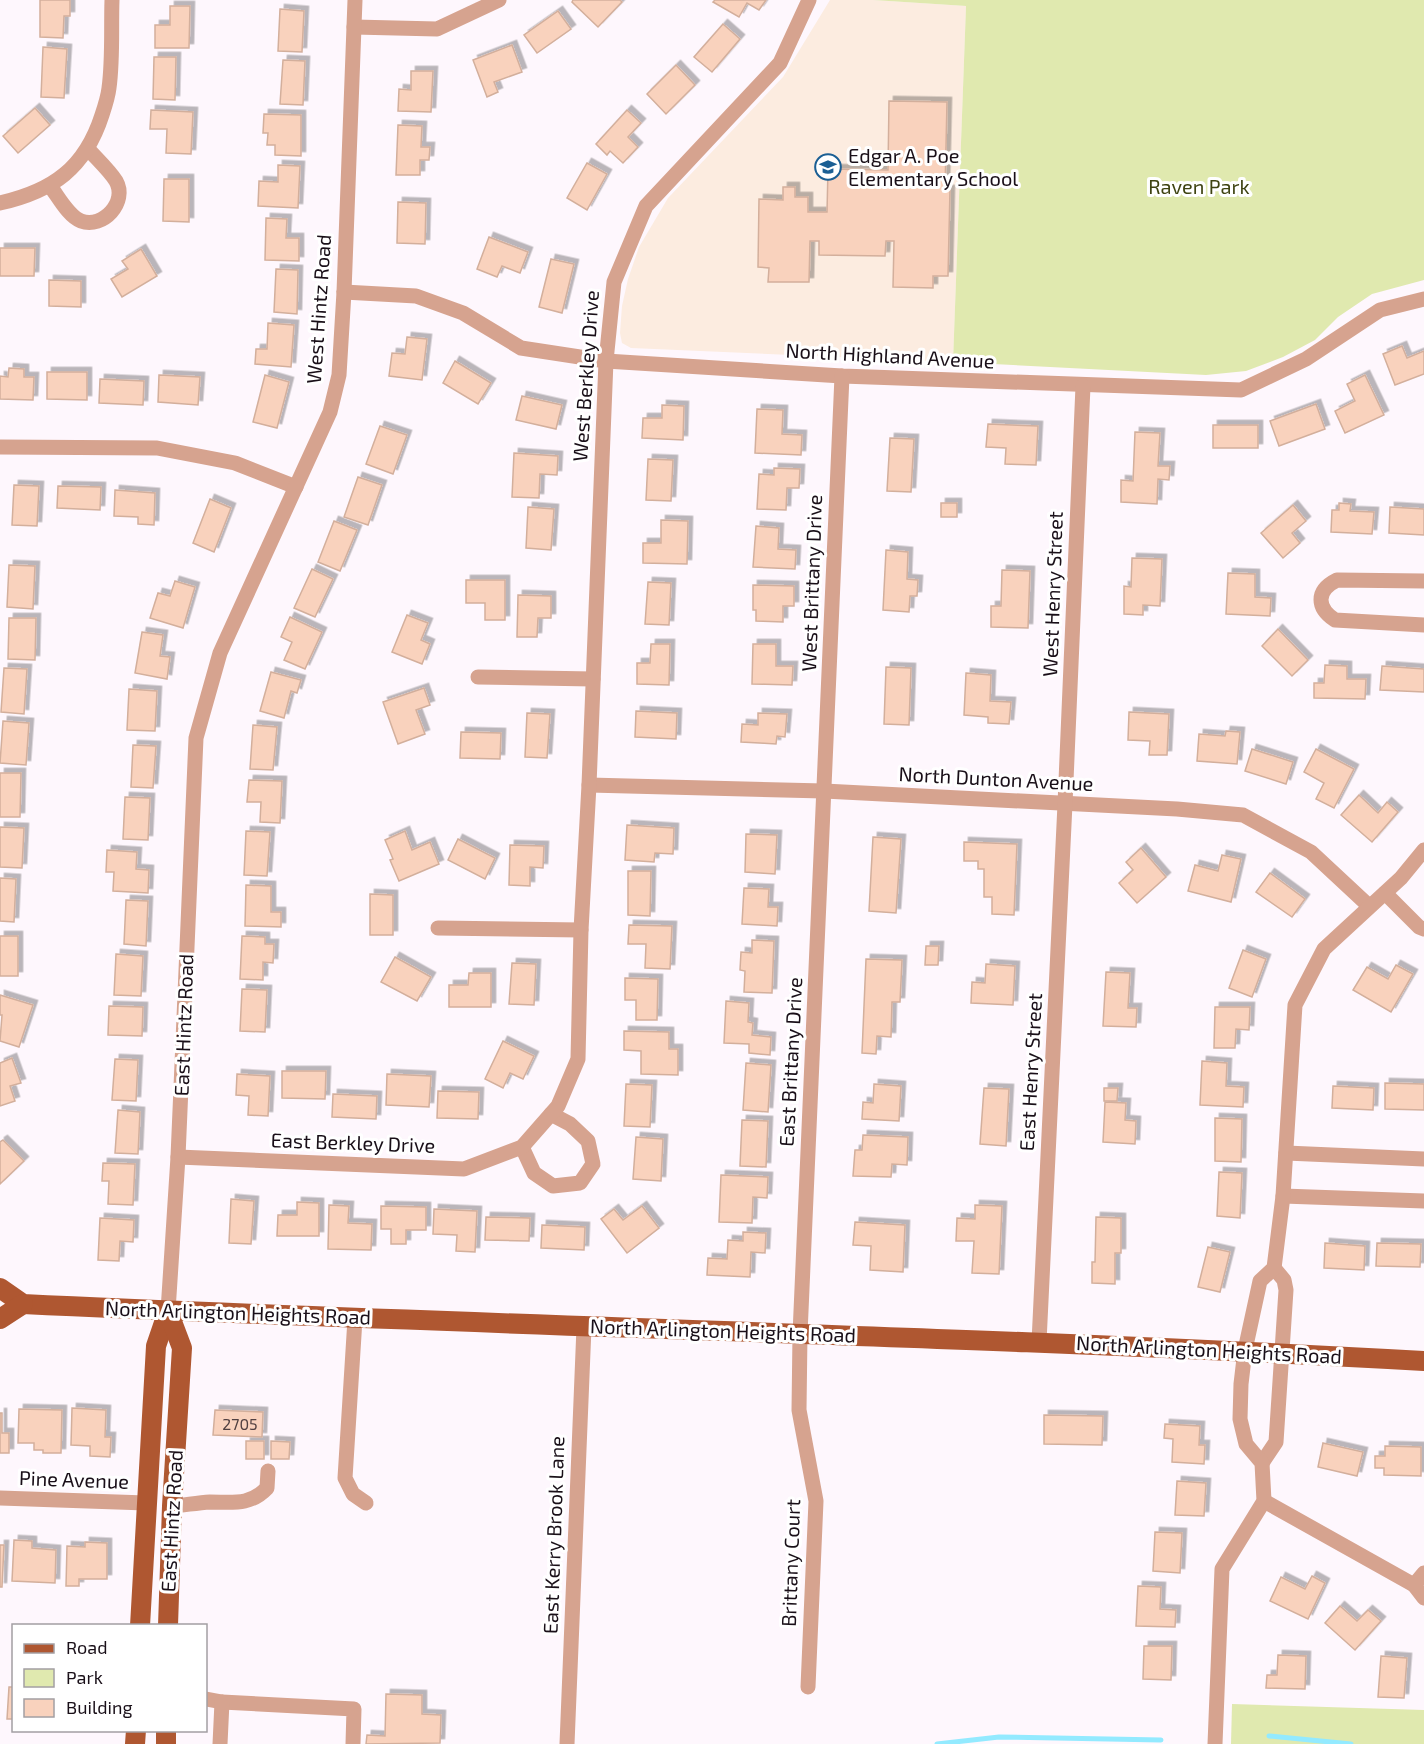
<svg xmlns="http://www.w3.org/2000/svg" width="1424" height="1744" font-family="'Exo 2',sans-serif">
<defs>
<filter id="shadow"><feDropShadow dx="4.5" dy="-4.5" stdDeviation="0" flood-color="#0004"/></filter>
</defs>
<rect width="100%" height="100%" fill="#fef7fd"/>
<polygon fill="#fcece0" points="830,0 873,0 966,6 953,362 631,348 622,343 620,333 622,306 628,279 639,247 668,198 783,77"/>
<g fill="#e0e9af">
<polygon points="873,0 1424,0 1424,280 1372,294 1338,317 1315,340 1283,357 1246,371 1206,375 953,362 966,6"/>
<polygon points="1232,1704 1424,1710 1424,1744 1231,1744"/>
</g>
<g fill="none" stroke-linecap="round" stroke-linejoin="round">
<g stroke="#93eaff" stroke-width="5">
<polyline points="1269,1736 1351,1744"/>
<polyline points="937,1744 999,1737 1161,1740"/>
</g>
</g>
<g fill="#f9d2bd" stroke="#d3af9c" stroke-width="1.5" filter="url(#shadow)">
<polygon points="40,0 70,0 70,16 64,16 63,38 40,37"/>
<polygon points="573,0 620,0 622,2 598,27 572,2"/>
<polygon points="715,0 766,0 759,10 747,3 739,17 713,2"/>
<polygon points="170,6 190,6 189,48 155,48 155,25 170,25"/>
<polygon points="280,9 304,11 302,52 278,51"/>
<polygon points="558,11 571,29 537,53 524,35"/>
<polygon points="723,24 740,39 712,72 694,57"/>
<polygon points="512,45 522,72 494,82 498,92 487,97 473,60"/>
<polygon points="43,47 67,49 64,98 41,97"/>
<polygon points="154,57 176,57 175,100 153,99"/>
<polygon points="283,60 305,61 303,105 280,104"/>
<polygon points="676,65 695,85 666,114 647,94"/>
<polygon points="411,71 433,71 431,112 398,111 399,89 411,90"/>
<polygon points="889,101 947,102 945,190 950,190 948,276 933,276 933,288 893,287 894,241 886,241 885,256 819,255 819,241 810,241 809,282 768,282 769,268 758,267 759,199 783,200 783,187 795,187 795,197 808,197 808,212 827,212 828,169 888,170"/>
<polygon points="35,108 50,125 18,153 3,136"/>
<polygon points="151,110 193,112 191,154 166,153 167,129 150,129"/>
<polygon points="627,110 641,123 628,137 638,147 623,163 610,151 607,155 596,144"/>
<polygon points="264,114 301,115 301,156 275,155 275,145 267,145 268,133 263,133"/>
<polygon points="398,125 422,126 421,147 430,147 429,160 420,160 420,175 396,175"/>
<polygon points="587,163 607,174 587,210 567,198"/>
<polygon points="278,165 300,166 298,208 258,206 259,181 278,182"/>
<polygon points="164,179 189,179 189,222 163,221"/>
<polygon points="398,202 426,203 425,244 397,243"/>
<polygon points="266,218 287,219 286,238 299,238 299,261 265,260"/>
<polygon points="489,237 528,252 520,273 502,266 497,277 477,269"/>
<polygon points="0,248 35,248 34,276 0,276"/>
<polygon points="141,249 157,276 122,297 111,279 128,269 122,261"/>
<polygon points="551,259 574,264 562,313 539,307"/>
<polygon points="276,269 298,270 297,314 274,312"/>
<polygon points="49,280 81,281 81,307 49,306"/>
<polygon points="268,323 294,325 291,367 255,364 256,349 267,349"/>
<polygon points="407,337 427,339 422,380 389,376 392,353 405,354"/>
<polygon points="1402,346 1407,358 1424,351 1424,374 1395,385 1383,354"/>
<polygon points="455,361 491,383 478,404 443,383"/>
<polygon points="9,368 24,369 24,377 34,377 33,400 0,399 0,376 8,377"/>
<polygon points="47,372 87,372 87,400 47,399"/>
<polygon points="159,375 200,377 198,405 158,402"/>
<polygon points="265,375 289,382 277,428 253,422"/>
<polygon points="1365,375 1384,415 1345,433 1335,411 1355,401 1347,384"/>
<polygon points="100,379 144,381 143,405 99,403"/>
<polygon points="522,396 562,405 556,429 516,420"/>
<polygon points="1316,404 1325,429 1279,446 1270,421"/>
<polygon points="662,405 684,406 683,440 642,438 643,418 662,418"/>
<polygon points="757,409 783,410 782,434 802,435 801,455 755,453"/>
<polygon points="988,424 1038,426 1036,465 1005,464 1006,448 986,447"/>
<rect x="1213" y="425" width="45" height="23"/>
<polygon points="380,426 407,435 393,474 366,464"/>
<polygon points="1135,432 1160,433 1158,466 1170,466 1169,480 1158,479 1157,504 1121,502 1121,480 1133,481"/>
<polygon points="890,438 914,439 911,492 887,491"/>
<polygon points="514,453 558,456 557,475 540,474 539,498 512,497"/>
<polygon points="648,459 673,460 671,501 646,500"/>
<polygon points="774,468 800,469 799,488 787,488 786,510 757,509 759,474 774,475"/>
<polygon points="358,477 382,485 368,525 344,517"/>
<polygon points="14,485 39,486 37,526 12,525"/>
<polygon points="58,486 101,487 100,510 57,508"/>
<polygon points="115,490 155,493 154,525 138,524 138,517 114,516"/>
<polygon points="210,499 231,508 214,552 193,543"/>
<rect x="941" y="503" width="16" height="14"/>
<polygon points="1339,503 1351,504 1350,511 1374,512 1372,534 1331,532 1332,510 1339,510"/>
<polygon points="1293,505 1306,521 1292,533 1300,543 1283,558 1261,533"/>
<polygon points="528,507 554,509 551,550 526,548"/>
<polygon points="1390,507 1424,509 1424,535 1389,533"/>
<polygon points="661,520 688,521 687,564 643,563 643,543 661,543"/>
<polygon points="334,521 357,530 340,571 318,562"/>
<polygon points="756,526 779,528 778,549 796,550 795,569 753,567"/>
<polygon points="886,550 908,552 907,579 918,580 917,596 910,596 909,612 883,610"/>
<polygon points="1132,558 1162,559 1160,606 1143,605 1143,615 1124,614 1124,586 1131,587"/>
<polygon points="9,565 35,566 33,609 7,607"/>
<polygon points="312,569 333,579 315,617 294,608"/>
<polygon points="1002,570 1030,571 1028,628 991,627 991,606 1001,606"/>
<polygon points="1228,573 1255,574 1255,597 1271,598 1270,616 1226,614"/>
<polygon points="466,580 505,580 505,620 485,620 485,603 466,603"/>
<polygon points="175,581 195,587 183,628 150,618 158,593 170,596"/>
<polygon points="648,582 671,583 669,625 645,624"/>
<polygon points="753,585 794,586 794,606 783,606 783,622 756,621 756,610 753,610"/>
<polygon points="518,595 551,596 551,618 538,618 537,637 517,637"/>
<polygon points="407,615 428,623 421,640 430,644 422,664 392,652"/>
<polygon points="290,617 322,632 305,669 284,660 292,642 281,637"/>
<polygon points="9,618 36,618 35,660 8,659"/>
<polygon points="1278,629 1308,660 1292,676 1262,646"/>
<polygon points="142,632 163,635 160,656 170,657 167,679 135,673"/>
<polygon points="651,644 670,644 669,685 637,684 637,663 650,663"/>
<polygon points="753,644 776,644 776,666 793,666 792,685 752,684"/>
<polygon points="1325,665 1347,666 1347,679 1366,679 1365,699 1314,698 1314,683 1324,683"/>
<polygon points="1382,666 1424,669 1424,692 1380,690"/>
<polygon points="886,667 911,668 909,725 884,724"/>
<polygon points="4,668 27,669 24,714 1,712"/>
<polygon points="271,672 301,680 297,693 291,691 284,718 260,711"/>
<polygon points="966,673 991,675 990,701 1011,702 1009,724 988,723 988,717 964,715"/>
<polygon points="424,688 430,705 416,710 425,734 398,744 383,702"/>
<polygon points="129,689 157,691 155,731 127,730"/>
<polygon points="636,711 677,713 676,739 635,737"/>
<polygon points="1129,712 1169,714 1167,755 1149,755 1150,741 1128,740"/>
<polygon points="527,713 550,714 547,758 525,757"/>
<polygon points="758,713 787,714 785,737 777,736 776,744 741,742 742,724 758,725"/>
<polygon points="3,721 29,723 26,765 0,763"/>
<polygon points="253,725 277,727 273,770 250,769"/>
<polygon points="1226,731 1240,732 1237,764 1197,761 1199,734 1225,736"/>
<polygon points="461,732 501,733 500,759 460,758"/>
<polygon points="133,745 156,746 153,788 131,787"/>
<polygon points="1252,749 1293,762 1286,784 1245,771"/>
<polygon points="1316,749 1354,769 1334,808 1316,799 1324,783 1304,772"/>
<polygon points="0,773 21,773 20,817 0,817"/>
<polygon points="249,780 282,781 280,823 260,822 261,802 247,802"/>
<polygon points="1359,795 1378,813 1387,802 1398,812 1372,842 1341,815"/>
<polygon points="125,797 150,798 148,840 123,839"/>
<polygon points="627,825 674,828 673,854 655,853 654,862 625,860"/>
<polygon points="0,827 24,828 22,868 0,867"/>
<polygon points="246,831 270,832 267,876 244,875"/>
<polygon points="405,831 412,850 430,842 439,864 399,881 390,860 393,859 385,840"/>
<polygon points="746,834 777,835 775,874 745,872"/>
<polygon points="873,837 901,839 896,913 869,911"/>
<polygon points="458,839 495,858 485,879 448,860"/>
<polygon points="964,842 1017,844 1014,915 992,914 992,897 984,897 984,869 978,869 978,861 964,861"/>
<polygon points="510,845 544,846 543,868 530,867 530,886 509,885"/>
<polygon points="1141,848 1166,877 1137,903 1119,883 1133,870 1126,862"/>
<polygon points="107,850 137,852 136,869 149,870 148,893 113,891 114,872 106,872"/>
<polygon points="1222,855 1241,859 1231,902 1188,891 1195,865 1218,871"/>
<polygon points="628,871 651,871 650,916 628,915"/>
<polygon points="1270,873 1305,899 1292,917 1256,892"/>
<polygon points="0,878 16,879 14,922 0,921"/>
<polygon points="246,885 271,886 271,912 281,912 281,927 245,926"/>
<polygon points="744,888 769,889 768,907 778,907 777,926 742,924"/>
<polygon points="370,894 393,895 393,935 370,935"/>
<polygon points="126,900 148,901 146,946 124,944"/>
<polygon points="629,925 672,926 670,969 645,968 646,944 628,944"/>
<rect x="0" y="936" width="18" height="40"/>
<polygon points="242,936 265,937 265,944 274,944 273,963 263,962 263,980 240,979"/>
<polygon points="752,940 774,941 772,993 744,992 745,971 740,970 741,952 752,953"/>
<polygon points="926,946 939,946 938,965 925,965"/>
<polygon points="1243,950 1266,959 1252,997 1229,988"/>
<polygon points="116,954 143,956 141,996 114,995"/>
<polygon points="395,957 431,977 417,1001 381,982"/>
<polygon points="866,959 902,960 900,1002 892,1002 891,1037 877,1036 876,1054 862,1053"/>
<polygon points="512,963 536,964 534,1005 509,1004"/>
<polygon points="986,964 1015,966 1013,1005 971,1003 972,982 985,983"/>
<polygon points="1396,965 1413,974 1391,1012 1353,990 1367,967 1388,979"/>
<polygon points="1106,972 1130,973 1128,1008 1137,1008 1136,1027 1103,1026"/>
<polygon points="469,973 491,973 491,1007 449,1007 449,985 468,985"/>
<polygon points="625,978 658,979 657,1020 636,1020 636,1000 625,1000"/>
<polygon points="242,989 267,990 265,1032 240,1031"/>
<polygon points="0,995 33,1005 19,1047 0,1041 2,1015 0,1015"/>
<polygon points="726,1001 749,1003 748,1022 753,1023 752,1035 771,1037 770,1055 749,1053 749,1044 724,1043"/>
<polygon points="109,1006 143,1007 142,1036 108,1035"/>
<polygon points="1215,1007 1250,1007 1249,1030 1236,1029 1235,1048 1214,1048"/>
<polygon points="624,1031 669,1032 669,1049 678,1049 678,1075 641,1074 641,1051 624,1050"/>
<polygon points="503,1041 534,1056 523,1079 510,1073 503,1088 485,1079"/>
<polygon points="12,1058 21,1083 10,1086 15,1101 0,1106 0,1063"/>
<polygon points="115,1059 138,1060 136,1101 112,1100"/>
<polygon points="1202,1061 1227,1063 1226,1086 1244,1087 1243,1107 1200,1105"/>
<polygon points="746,1063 771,1065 768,1112 743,1110"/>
<polygon points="282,1071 326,1071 325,1099 282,1098"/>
<polygon points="237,1074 270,1076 268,1116 248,1115 249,1096 236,1095"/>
<polygon points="387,1074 431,1076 429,1107 386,1105"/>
<polygon points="1385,1083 1424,1084 1424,1110 1385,1109"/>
<polygon points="626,1084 652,1085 650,1127 624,1126"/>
<polygon points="874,1084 901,1086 899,1121 862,1119 863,1102 873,1103"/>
<polygon points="1333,1086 1374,1088 1373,1110 1332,1108"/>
<polygon points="984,1088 1009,1089 1006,1146 980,1144"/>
<polygon points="1104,1088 1118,1088 1117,1101 1104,1101"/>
<polygon points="438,1091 479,1092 478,1119 437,1118"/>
<polygon points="333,1094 377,1096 376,1119 332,1117"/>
<polygon points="1105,1102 1126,1103 1125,1120 1136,1121 1135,1144 1103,1142"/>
<polygon points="118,1110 140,1112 138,1154 115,1153"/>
<polygon points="1215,1118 1242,1119 1241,1162 1215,1161"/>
<polygon points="742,1120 768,1121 766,1167 740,1166"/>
<polygon points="863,1135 908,1137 907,1165 892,1164 891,1177 853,1176 855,1150 862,1150"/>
<polygon points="636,1137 663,1139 661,1181 633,1179"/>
<polygon points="3,1140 24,1161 0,1184 0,1142"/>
<polygon points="103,1163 135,1164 133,1205 108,1204 109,1181 102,1181"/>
<polygon points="1219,1172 1242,1173 1240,1218 1217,1216"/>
<polygon points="721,1175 768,1177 767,1198 753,1197 752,1223 719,1222"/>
<polygon points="231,1199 254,1201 251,1244 229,1243"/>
<polygon points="297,1202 319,1203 319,1236 277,1236 278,1215 297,1215"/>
<polygon points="329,1205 349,1206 348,1223 372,1224 371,1250 328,1249"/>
<polygon points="975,1205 1002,1206 999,1274 972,1273 974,1241 956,1241 957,1218 975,1219"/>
<polygon points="381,1206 426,1207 426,1230 406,1230 406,1244 391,1244 391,1229 381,1229"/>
<polygon points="642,1206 659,1228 627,1253 601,1219 614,1209 623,1220"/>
<polygon points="434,1209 477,1211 475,1252 456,1251 457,1235 433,1234"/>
<polygon points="486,1217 530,1218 529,1241 485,1240"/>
<polygon points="1096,1217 1121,1218 1121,1253 1115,1253 1115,1284 1092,1283 1092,1262 1095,1262"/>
<polygon points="100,1218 134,1220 133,1242 120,1241 119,1261 98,1260"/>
<polygon points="855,1222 905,1225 903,1272 870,1270 871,1246 853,1245"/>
<polygon points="542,1225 585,1227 584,1250 541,1248"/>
<polygon points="743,1232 766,1233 765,1253 751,1252 750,1277 707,1275 708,1258 727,1259 728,1240 743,1241"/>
<polygon points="1325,1243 1365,1246 1364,1270 1324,1268"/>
<polygon points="1377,1243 1421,1244 1420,1267 1376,1266"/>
<polygon points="1208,1247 1230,1252 1220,1292 1198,1287"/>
<polygon points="72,1408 106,1410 105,1437 111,1437 110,1457 90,1456 90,1446 71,1445"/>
<polygon points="19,1409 62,1410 61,1453 43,1453 43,1450 34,1450 34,1443 18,1443"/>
<polygon points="215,1410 263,1412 262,1437 213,1435"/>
<polygon points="0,1413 2,1413 2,1433 9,1433 9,1453 0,1453"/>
<polygon points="1044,1415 1103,1416 1102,1445 1044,1444"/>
<polygon points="1165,1424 1200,1426 1199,1445 1205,1445 1204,1464 1172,1462 1173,1439 1164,1438"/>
<rect x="246" y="1441" width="18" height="18"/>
<polygon points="271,1441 290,1442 289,1459 271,1459"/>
<polygon points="1323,1443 1363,1452 1357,1476 1318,1467"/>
<polygon points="1385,1446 1421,1447 1421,1476 1384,1475 1384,1468 1375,1468 1375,1456 1385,1456"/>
<polygon points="1177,1481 1206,1483 1204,1516 1175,1515"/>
<polygon points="1155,1532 1182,1533 1180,1573 1153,1571"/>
<polygon points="14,1540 32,1541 32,1548 56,1550 55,1583 12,1581"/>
<polygon points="85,1542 107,1543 107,1579 79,1579 79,1586 66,1586 67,1546 85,1547"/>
<polygon points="0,1545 4,1545 2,1587 0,1587"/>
<polygon points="1312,1576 1325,1583 1308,1619 1270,1601 1281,1577 1305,1589"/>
<polygon points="1138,1586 1161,1587 1160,1609 1176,1610 1175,1627 1136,1626"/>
<polygon points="1340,1606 1357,1621 1368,1610 1381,1621 1355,1650 1325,1623"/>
<polygon points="1144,1646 1172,1646 1171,1680 1143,1679"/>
<polygon points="1278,1655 1306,1656 1305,1689 1266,1688 1267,1675 1277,1675"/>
<polygon points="1381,1656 1407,1658 1404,1698 1378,1697"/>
<polygon points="9,1687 14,1687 14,1719 7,1719"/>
<polygon points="386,1694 422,1695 422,1714 441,1715 440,1743 366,1744 367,1735 385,1736"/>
</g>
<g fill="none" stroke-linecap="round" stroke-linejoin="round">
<g stroke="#d6a38f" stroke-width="15">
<polyline points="354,27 437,29 499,0"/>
<path d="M 50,186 C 58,196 68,216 81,221 C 103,229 128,202 116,181 C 109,170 97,159 88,149"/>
<path d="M 0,203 C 53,191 85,168 102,115 C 105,106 108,97 109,88 C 113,59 111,29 112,0"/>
<polyline points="344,292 416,296 463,313 521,348 606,361 842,376 1241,390 1306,359 1380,310 1424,299"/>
<polyline points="0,447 157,448 235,463 296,487"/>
<path d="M 1424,581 L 1337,580 C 1315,591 1317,608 1335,620 L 1424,625"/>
<polyline points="478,677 593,679"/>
<polyline points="589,785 824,791 1177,809 1243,815 1311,852 1369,906"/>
<polyline points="1385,893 1419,927 1424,929"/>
<polyline points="438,928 581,930"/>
<polyline points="522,1147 534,1173 553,1186 580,1183 593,1164 588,1141 570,1124 551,1114"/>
<polyline points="1286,1153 1424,1159"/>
<polyline points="178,1157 464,1169 522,1147 558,1106 578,1059 581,930 589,785 606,361 614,282 646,206 780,63 809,0"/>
<polyline points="1283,1196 1424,1201"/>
<polyline points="168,1311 178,1157 196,738 220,653 330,412 339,375 344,292 355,0"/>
<polyline points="355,1319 345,1478 353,1494 366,1503"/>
<polyline points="1039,1342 1065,804 1083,386"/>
<polyline points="1262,1463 1276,1442 1286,1290 1284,1280 1274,1268"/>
<polyline points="0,1498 146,1503"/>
<polyline points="1264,1501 1414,1585 1424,1598"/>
<path d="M 172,1506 C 184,1505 197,1503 210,1502 C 232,1502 250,1506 267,1488 L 268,1471"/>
<polyline points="1414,1585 1424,1573"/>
<polyline points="808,1687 816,1501 799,1410 800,1334 842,376"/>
<polyline points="206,1699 222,1702 354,1709 353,1744"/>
<polyline points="220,1744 222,1702"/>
<polyline points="567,1744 584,1327"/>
<polyline points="1215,1744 1222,1569 1264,1501 1262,1463 1246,1444 1240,1419 1241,1384 1245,1350 1260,1281 1274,1268 1283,1196 1295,1005 1324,949 1401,878 1424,850"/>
</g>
<g stroke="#af5731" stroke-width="20">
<path d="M 0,1288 L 23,1304 C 490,1326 957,1335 1424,1361"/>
<polyline points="0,1319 23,1304"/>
<polyline points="140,1626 156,1346 168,1311"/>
<polyline points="168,1626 172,1506 182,1348 168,1311"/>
<polyline points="135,1744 136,1730"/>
<polyline points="166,1744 166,1730"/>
</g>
</g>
<defs>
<g id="school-ring" transform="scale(1.35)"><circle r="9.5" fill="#fff" stroke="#1b5f94" stroke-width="1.5"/><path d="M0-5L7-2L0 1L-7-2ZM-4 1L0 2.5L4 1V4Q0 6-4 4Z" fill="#1b5f94"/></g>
</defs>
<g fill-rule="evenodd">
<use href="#school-ring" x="828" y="167"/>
</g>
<g text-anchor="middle" stroke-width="6" stroke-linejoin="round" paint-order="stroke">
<g font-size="16" fill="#514041">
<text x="240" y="1430">2705</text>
</g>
<g font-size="20" fill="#190f18" stroke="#fff" text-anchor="start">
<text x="848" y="163">Edgar A. Poe<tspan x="848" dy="23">Elementary School</tspan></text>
</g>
<g font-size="20" fill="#3e4311" stroke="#fff">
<text x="1199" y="194">Raven Park</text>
</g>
<g font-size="20" fill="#190f18" stroke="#fff">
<text transform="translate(319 309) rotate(-86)" y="7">West Hintz Road</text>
<text transform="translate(890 356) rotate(3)" y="7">North Highland Avenue</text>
<text transform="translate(586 376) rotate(-86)" y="7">West Berkley Drive</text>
<text transform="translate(812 583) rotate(-88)" y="7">West Brittany Drive</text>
<text transform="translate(1053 594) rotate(-88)" y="7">West Henry Street</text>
<text transform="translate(996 779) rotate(3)" y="7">North Dunton Avenue</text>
<text transform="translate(184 1025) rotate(-88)" y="7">East Hintz Road</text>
<text transform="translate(791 1062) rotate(-87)" y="7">East Brittany Drive</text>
<text transform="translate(1031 1072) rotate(-87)" y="7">East Henry Street</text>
<text transform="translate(353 1143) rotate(2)" y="7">East Berkley Drive</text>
<text transform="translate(238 1313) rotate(2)" y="7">North Arlington Heights Road</text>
<text transform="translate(723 1331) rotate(2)" y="7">North Arlington Heights Road</text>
<text transform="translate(1209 1350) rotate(3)" y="7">North Arlington Heights Road</text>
<text transform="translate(74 1480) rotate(2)" y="7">Pine Avenue</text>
<text transform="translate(172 1521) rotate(-87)" y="7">East Hintz Road</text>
<text transform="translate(554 1535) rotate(-88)" y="7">East Kerry Brook Lane</text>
<text transform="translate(791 1563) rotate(-88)" y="7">Brittany Court</text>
</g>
</g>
<rect x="12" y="1624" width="195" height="108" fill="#ffffff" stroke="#a39fa3" stroke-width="1.5"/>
<rect x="24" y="1644" width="30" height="9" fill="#af5731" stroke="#a39fa3" stroke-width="1.5"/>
<text x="66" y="1654" font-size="18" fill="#190f18">Road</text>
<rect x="24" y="1669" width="30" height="18" fill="#e0e9af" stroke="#a39fa3" stroke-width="1.5"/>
<text x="66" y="1684" font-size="18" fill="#190f18">Park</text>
<rect x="24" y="1699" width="30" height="18" fill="#f9d2bd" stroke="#a39fa3" stroke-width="1.5"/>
<text x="66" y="1714" font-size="18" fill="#190f18">Building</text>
</svg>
